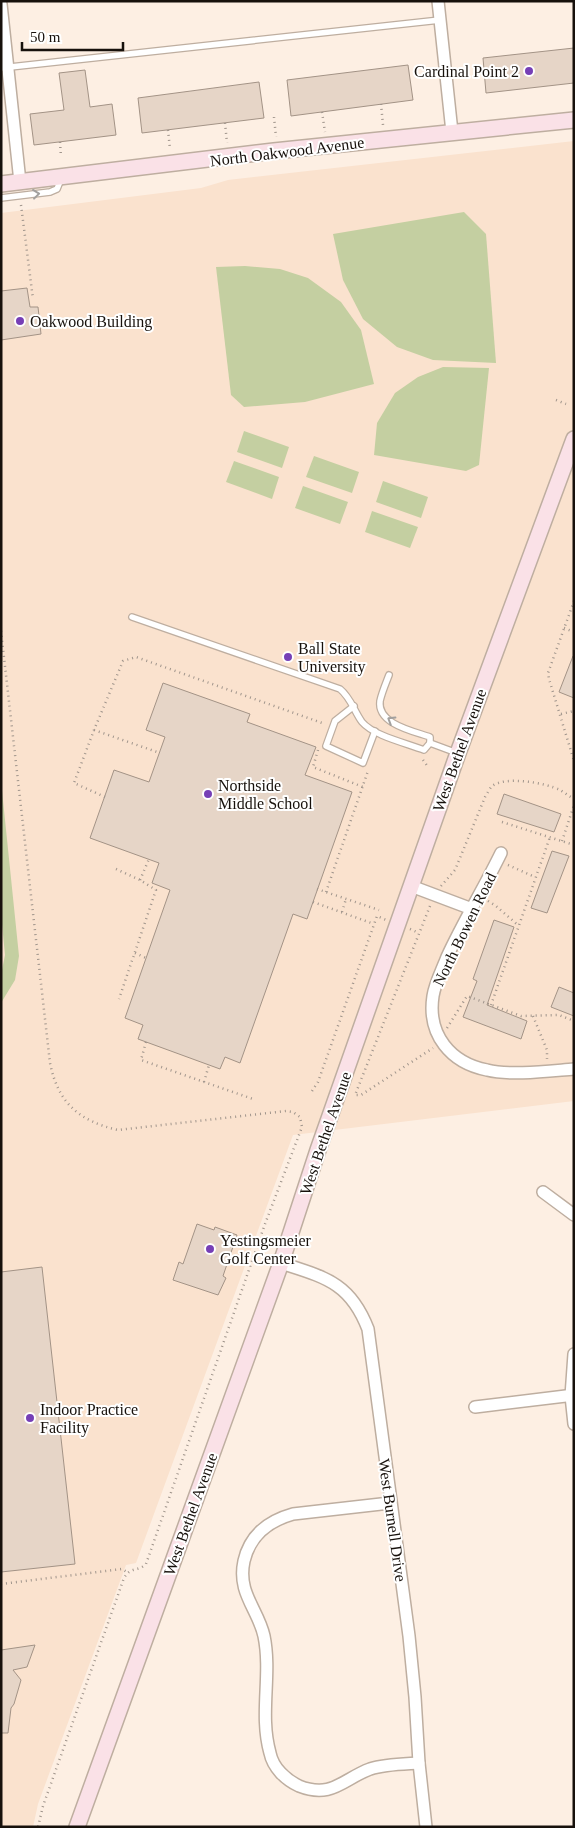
<svg xmlns="http://www.w3.org/2000/svg" width="575" height="1828" font-family="Georgia,serif">
<rect width="100%" height="100%" fill="#fdefe3"/>
<polygon fill="#fae2ce" points="574,141 574,1101 293,1135 136,1563 126,1565 38,1804 33,1827 1,1827 1,213 201,188 228,180"/>
<g fill="#c4cfa1">
<polygon points="464,212 486,234 496,363 433,360 397,347 363,319 343,280 333,234"/>
<polygon points="245,266 280,269 308,278 341,302 361,330 374,384 305,402 244,407 231,395 216,267"/>
<polygon points="443,367 489,368 479,465 466,471 374,455 377,423 395,393 418,377"/>
<polygon points="244,431 289,447 282,468 237,452"/>
<polygon points="314,456 359,472 352,493 306,477"/>
<polygon points="234,461 279,477 272,499 226,482"/>
<polygon points="383,481 428,497 421,518 376,502"/>
<polygon points="303,486 348,502 340,524 295,508"/>
<polygon points="372,511 418,527 410,548 365,532"/>
<polygon points="1,781 19,956 15,980 1,1003 1,975 5,955 1,914"/>
</g>
<g fill="#e6d5c7" stroke="#a39386">
<polygon points="574,48 574,83 486,93 483,58"/>
<polygon points="408,65 413,100 291,116 287,80"/>
<polygon points="85,70 90,107 112,104 116,135 34,145 30,114 64,110 59,73"/>
<polygon points="259,82 264,118 142,133 138,98"/>
<polygon points="27,288 30,307 38,307 41,334 1,340 1,291"/>
<polygon points="573,656 574,657 574,698 559,692"/>
<polygon points="163,683 250,714 247,722 316,747 305,775 352,792 307,919 293,914 240,1063 225,1057 220,1069 138,1039 143,1025 125,1018 170,890 152,883 159,863 90,838 114,770 149,782 165,737 146,730"/>
<polygon points="504,794 561,814 554,832 497,814"/>
<polygon points="552,851 569,856 547,913 531,908"/>
<polygon points="494,920 514,927 487,1005 527,1021 521,1039 463,1017 477,981 473,979"/>
<polygon points="559,987 574,993 574,1016 551,1007"/>
<polygon points="197,1224 214,1230 215,1227 237,1235 223,1276 226,1278 218,1295 173,1280 179,1262 183,1264"/>
<polygon points="42,1267 75,1564 1,1572 1,1272"/>
<polygon points="35,1645 27,1667 13,1670 21,1680 14,1704 11,1708 8,1733 1,1733 1,1650"/>
</g>
<g fill="none" stroke-linecap="round" stroke-linejoin="round">
<g stroke="#beaea0" stroke-width="8">
<g id="lane">
<polyline points="1,68 440,20"/>
<polyline points="1,198 50,192 57,189 61,179"/>
<path d="M 132,617 L 340,689 C 351,698 354,711 362,722 C 374,736 406,743 424,750 L 430,743"/>
<path d="M 389,675 C 386,683 382,692 380,701 C 377,724 413,731 430,737 L 430,743"/>
<polyline points="354,706 335,721 326,746 363,763 375,731"/>
<polyline points="430,743 457,753"/>
</g>
</g>
<g stroke="#beaea0" stroke-width="14">
<g id="street">
<polyline points="438,1 452,132"/>
<polyline points="1,4 20,182"/>
<path d="M 501,853 C 484,888 463,922 447,957 C 442,970 435,983 433,996 C 427,1035 451,1063 487,1070 C 511,1076 549,1071 574,1069"/>
<polyline points="411,886 472,909"/>
<polyline points="543,1192 574,1215"/>
<path d="M 281,1263 C 324,1277 350,1282 368,1329 L 409,1636 L 415,1697 L 419,1763 L 426,1827"/>
<polyline points="574,1354 571,1396 574,1424"/>
<polyline points="475,1407 574,1395"/>
<path d="M 390,1503 L 293,1514 C 268,1521 250,1535 244,1561 C 237,1593 258,1609 264,1636 C 272,1675 259,1714 270,1753 C 273,1768 286,1780 299,1786 C 332,1799 343,1779 370,1769 C 385,1764 403,1764 419,1763"/>
</g>
</g>
<g stroke="#beaea0" stroke-width="18">
<g id="secondary">
<polyline points="1,184 274,151 574,120"/>
<polyline points="77,1827 281,1263 318,1150 458,753 574,439"/>
</g>
</g>
<g stroke="#a0958c" stroke-width="2.5" stroke-dasharray="1 4" stroke-linecap="butt">
<polyline points="381,104 383,125"/>
<polyline points="322,112 325,132"/>
<polyline points="274,117 276,137"/>
<polyline points="225,123 227,143"/>
<polyline points="168,130 170,149"/>
<polyline points="60,142 61,157"/>
<polyline points="21,205 33,299"/>
<polyline points="556,400 566,404"/>
<polyline points="574,601 548,673 549,679 574,761"/>
<polyline points="564,628 574,632"/>
<path d="M 1,631 L 50,1063 C 58,1103 79,1121 118,1130 L 286,1111 L 293,1112 L 300,1117 L 302,1127 L 265,1224 L 146,1564 C 138,1572 131,1566 124,1578 L 43,1806 L 38,1827"/>
<polyline points="561,714 574,711"/>
<polyline points="94,730 160,753"/>
<polyline points="318,750 313,767 363,787"/>
<polyline points="423,760 428,767"/>
<polyline points="105,797 74,783 94,730 123,661 136,657 325,724"/>
<polyline points="502,822 574,845"/>
<polyline points="562,841 574,805"/>
<polyline points="508,865 535,877"/>
<polyline points="116,869 140,880 156,890 119,999"/>
<polyline points="140,880 149,859"/>
<path d="M 441,886 L 455,870 L 485,797 C 487,794 489,790 491,787 C 504,775 546,783 560,790 C 565,793 569,796 574,799"/>
<polyline points="317,889 379,910"/>
<polyline points="326,892 368,771"/>
<polyline points="488,901 496,906 519,926"/>
<polyline points="313,902 374,924"/>
<polyline points="430,906 355,1095 361,1095 433,1048"/>
<polyline points="342,912 346,899"/>
<polyline points="410,929 419,933"/>
<polyline points="135,953 146,958"/>
<polyline points="491,1005 550,837"/>
<polyline points="533,1016 547,1050 547,1059"/>
<polyline points="447,1028 467,996 521,1016 559,1015 574,1021"/>
<polyline points="146,1042 141,1060 253,1099"/>
<polyline points="204,1082 209,1065"/>
<polyline points="312,1091 318,1082 377,916 386,920"/>
<polyline points="1,1584 122,1569 127,1572"/>
</g>
<use href="#lane" stroke="#fff" stroke-width="5.5"/>
<use href="#street" stroke="#fff" stroke-width="11"/>
<use href="#secondary" stroke="#fae1e7" stroke-width="15"/>
</g>
<defs><path id="oneway-chevron" d="M-2-3.5L2.5 0L-2 3.5" fill="none" stroke-width="1.6" stroke-linecap="round" stroke-linejoin="round" transform="scale(1.25)"/></defs>
<g stroke="#a2a09e">
<use href="#oneway-chevron" transform="translate(36 194) rotate(-7)"/>
<use href="#oneway-chevron" transform="translate(391 720) rotate(-148)"/>
</g>
<g fill="#763fb6" stroke="#fff" stroke-width="2">
<circle cx="529" cy="71" r="5"/>
<circle cx="20" cy="321" r="5"/>
<circle cx="288" cy="657" r="5"/>
<circle cx="208" cy="794" r="5"/>
<circle cx="210" cy="1249" r="5"/>
<circle cx="30" cy="1418" r="5"/>
</g>
<g text-anchor="middle" stroke-width="4" stroke-linejoin="round" paint-order="stroke">
<g font-size="16" fill="#17110c" stroke="#fff" text-anchor="start">
<text x="519" y="77" text-anchor="end">Cardinal Point 2</text>
<text x="30" y="327">Oakwood Building</text>
<text x="298" y="654">Ball State<tspan x="298" dy="18">University</tspan></text>
<text x="218" y="791">Northside<tspan x="218" dy="18">Middle School</tspan></text>
<text x="220" y="1246">Yestingsmeier<tspan x="220" dy="18">Golf Center</tspan></text>
<text x="40" y="1415">Indoor Practice<tspan x="40" dy="18">Facility</tspan></text>
</g>
<g font-size="16" fill="#17110c" stroke="#fff">
<text transform="translate(287 151) rotate(-7)" y="6">North Oakwood Avenue</text>
<text transform="translate(459 750) rotate(-70)" y="6">West Bethel Avenue</text>
<text transform="translate(464 929) rotate(-64)" y="6">North Bowen Road</text>
<text transform="translate(325 1133) rotate(-71)" y="6">West Bethel Avenue</text>
<text transform="translate(190 1514) rotate(-70)" y="6">West Bethel Avenue</text>
<text transform="translate(393 1520) rotate(82)" y="6">West Burnell Drive</text>
</g>
</g>
<rect width="575" height="1828" fill="none" stroke="#17110c" stroke-width="5"/>
<path d="M22 42v8h101v-8" fill="none" stroke="#17110c" stroke-width="2.5"/>
<text x="30" y="42" font-size="15" fill="#17110c" stroke="#ffffff" stroke-width="4" paint-order="stroke">50 m</text>
</svg>
